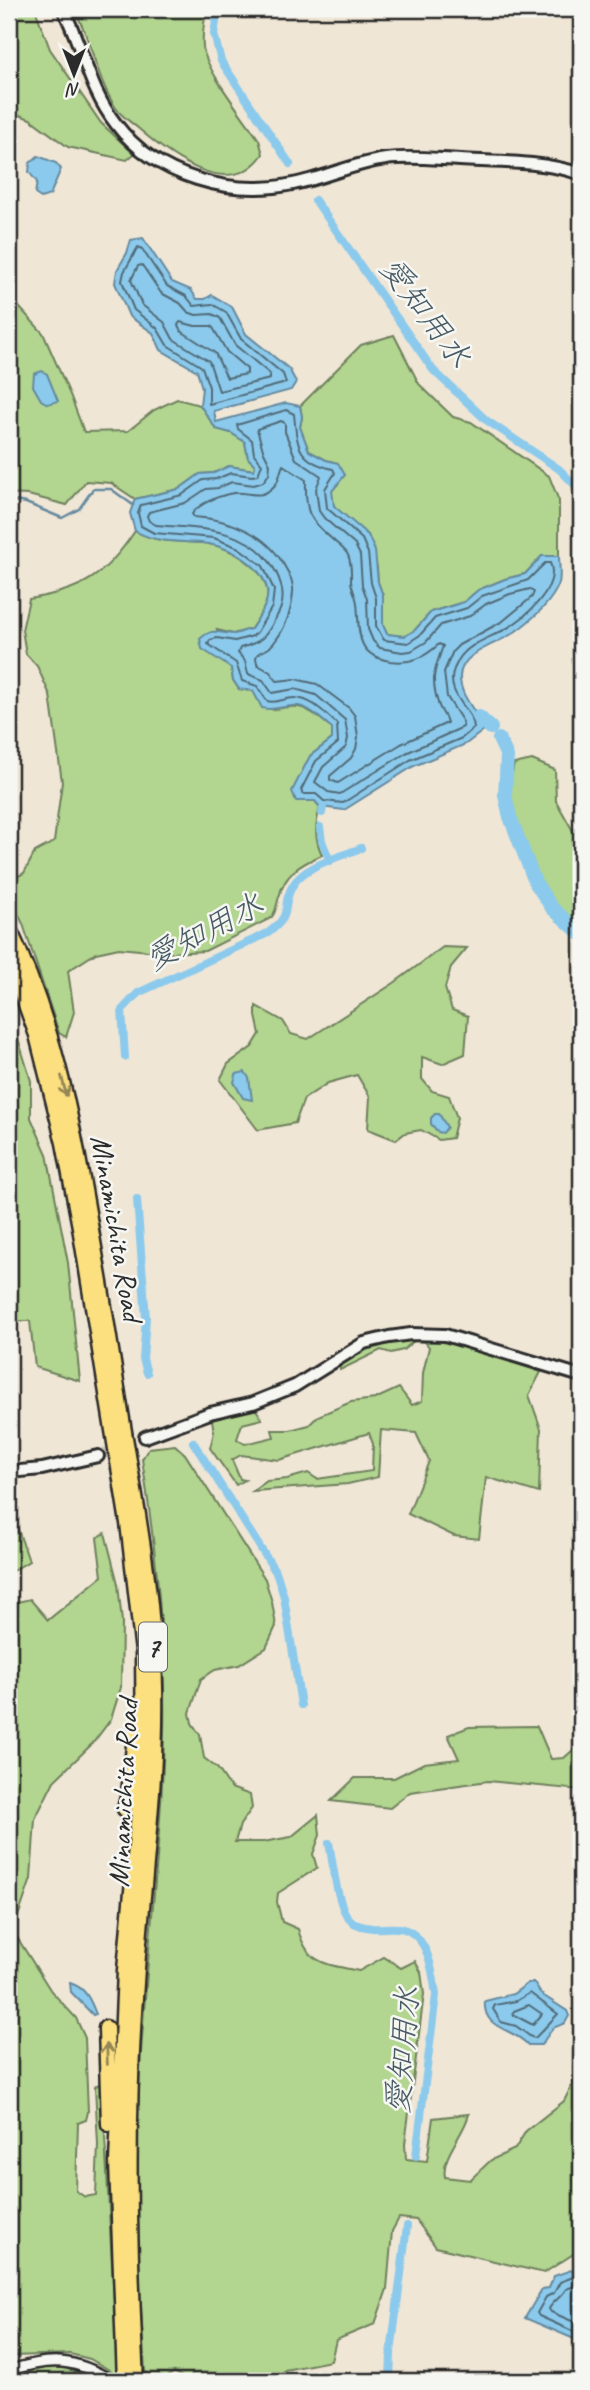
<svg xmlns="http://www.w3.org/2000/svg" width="590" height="2390" font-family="Caveat,'Klee One',sans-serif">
<rect width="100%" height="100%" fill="#f0e6d6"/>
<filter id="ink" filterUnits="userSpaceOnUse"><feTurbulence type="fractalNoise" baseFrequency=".0143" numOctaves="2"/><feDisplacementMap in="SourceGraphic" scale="14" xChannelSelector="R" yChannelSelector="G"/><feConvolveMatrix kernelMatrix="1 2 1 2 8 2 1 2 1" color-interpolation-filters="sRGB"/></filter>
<g filter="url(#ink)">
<g fill="#b2d58f" stroke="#6e805d" stroke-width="2">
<polygon points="9,9 35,9 50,49 101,123 134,154 127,160 68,147 30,119 9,111"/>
<path d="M 74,9 L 207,9 C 204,21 202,34 203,47 C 206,71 244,117 259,140 L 263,154 C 230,202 170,156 139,129 C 132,123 121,116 116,108 C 97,80 91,38 74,9 Z"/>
<polygon points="9,290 10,297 43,333 71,397 84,432 128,431 154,410 177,399 200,405 216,429 231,433 245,442 248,458 255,465 254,470 229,466 214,473 200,474 179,489 135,499 111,483 86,481 67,505 28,495 9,494"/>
<polygon points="394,335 419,384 453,417 471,422 549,476 559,501 559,556 542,556 525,574 505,579 478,590 464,602 431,612 415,630 405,637 387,634 383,625 383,596 378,582 377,568 368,535 334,507 331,491 338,484 338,463 326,460 309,451 300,427 302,417 300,406 361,345"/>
<path d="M 135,531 C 160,545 181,540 209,544 C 231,548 262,566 267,589 C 270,603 258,618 251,629 L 233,634 L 217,630 L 231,668 L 233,680 L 239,689 L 253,691 L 273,710 C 304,702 308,709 332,728 L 332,739 L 310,756 L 315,801 L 320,807 C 315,826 314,837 322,855 C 301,864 285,873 279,897 C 276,905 277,911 271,918 L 205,951 L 169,953 L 119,948 L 96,953 L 68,971 L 74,1012 L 66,1037 L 59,1033 L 23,924 L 9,893 L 9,881 L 24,873 L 35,852 L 54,842 L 62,782 L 50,695 L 37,666 L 26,654 L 22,630 L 29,599 C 83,590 104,577 135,531 Z"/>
<polygon points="532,760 555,770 556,801 581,845 581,930 554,905 539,878 515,818 508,793 514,764"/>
<polygon points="443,947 467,948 451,967 445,988 452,1010 468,1016 465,1054 442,1064 422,1057 422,1079 432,1091 449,1096 457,1118 452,1138 439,1140 421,1130 405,1133 396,1140 368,1129 370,1097 357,1075 328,1083 304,1099 295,1123 258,1130 220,1080 228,1064 252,1047 260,1034 256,1016 256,1006 283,1021 291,1034 308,1039 394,983"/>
<polygon points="9,1009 31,1081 31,1118 47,1154 68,1263 80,1381 35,1367 30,1321 9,1321"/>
<polygon points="439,1336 541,1372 529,1395 541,1429 539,1493 486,1477 479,1539 454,1536 408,1514 429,1461 416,1433 381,1430 378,1477 348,1484 253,1491 267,1481 287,1479 308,1473 317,1479 372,1471 373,1444 369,1433 279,1460 241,1455 232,1460 240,1479 245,1480 236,1485 210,1448 214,1432 212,1420 255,1408 262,1419 242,1424 237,1439 245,1444 274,1437 272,1430 290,1430 309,1425 318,1416 351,1402 375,1399 399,1388 412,1405 422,1401 423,1373 429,1347 425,1342 414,1341 403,1350 391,1353 381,1350 340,1370 339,1363 369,1345 411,1337"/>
<path d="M 175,1445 L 185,1454 L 265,1579 L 272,1602 L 276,1626 L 266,1648 L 239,1665 L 215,1670 L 201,1679 L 190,1713 L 192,1723 L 200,1735 L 204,1758 L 218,1769 L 231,1788 L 250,1795 L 252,1808 L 240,1825 L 235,1842 L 263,1842 L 291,1837 L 318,1815 L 320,1835 L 313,1854 L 317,1868 L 278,1893 L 277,1902 L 282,1922 L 298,1929 C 308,1966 327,1964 359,1971 L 384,1957 L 401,1968 L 415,1961 L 421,1972 L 424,1994 L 405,2144 L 406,2159 L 427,2161 L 433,2118 L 469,2114 C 464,2135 441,2156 445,2177 L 470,2180 L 491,2160 L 515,2149 L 526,2131 L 564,2101 L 573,2083 L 574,2053 L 581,2057 L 581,2249 L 544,2273 L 436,2247 L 416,2220 L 399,2218 L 392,2231 L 387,2289 L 375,2324 L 336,2340 L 331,2361 L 285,2370 L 276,2381 L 189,2381 L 174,2372 L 162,2381 L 155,2381 L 145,2371 C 139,2285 135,2198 138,2112 C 142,1986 161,1860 164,1733 C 166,1641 156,1550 142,1459 L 149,1448 Z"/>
<polygon points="9,1504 29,1561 9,1573"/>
<polygon points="105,1533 118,1584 122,1622 121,1687 111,1719 93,1743 54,1781 35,1819 31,1879 13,1931 51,1991 76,2018 85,2038 88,2112 86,2120 78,2123 76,2191 85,2197 96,2195 98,2144 95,2087 102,2081 118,2375 90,2359 70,2354 12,2356 9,2366 9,1882 12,1842 9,1840 9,1604 30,1599 48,1620 102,1576 97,1538"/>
<polygon points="537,1726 551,1759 564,1758 581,1743 581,1790 488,1781 410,1792 390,1808 331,1801 355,1778 394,1778 424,1763 459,1759 448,1735 469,1727"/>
<polygon points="60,2366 82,2374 93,2381 9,2381 9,2367"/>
</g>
<g fill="#8bcaec" stroke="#658a9f" stroke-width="2">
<polygon points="38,156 56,163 61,169 50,195 41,198 35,194 37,182 29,172 30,163"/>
<path d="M 143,238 L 172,282 L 191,290 L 197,299 L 205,299 L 212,295 L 232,307 L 246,334 L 289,369 L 296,382 L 291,390 L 214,411 L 216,422 L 286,403 L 300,406 L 302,417 L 300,427 L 309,451 L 326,460 L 338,463 L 345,475 L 332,491 L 334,506 L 368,535 L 375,551 L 378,582 L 383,596 L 383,625 L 387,634 L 405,636 L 415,630 L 431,612 L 464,602 L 478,590 L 505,579 L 525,574 L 542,556 L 559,556 C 559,564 561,575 559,583 C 552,604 529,622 512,634 C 495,645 460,653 460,677 C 460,698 477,710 484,730 L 466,744 L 414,766 L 344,810 L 320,807 L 315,801 L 296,801 L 292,791 L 310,756 L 332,739 L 332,728 C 320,719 307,703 291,706 C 278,707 275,711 262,708 L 253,691 L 239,689 L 233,680 L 231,668 L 202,649 L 200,639 C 214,626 218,634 234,634 C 239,633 246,630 251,629 C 258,618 270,603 267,589 C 262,565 231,548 209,544 C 181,540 160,545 135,531 L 130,513 L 135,499 L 179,489 L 200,474 L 214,473 L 229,466 L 254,470 L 255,465 L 248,458 L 245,442 L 231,433 L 216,429 L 200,405 L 202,388 L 197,371 L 161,350 L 153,333 L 129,316 L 115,283 L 117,270 L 127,253 L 131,240 Z"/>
<polygon points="42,371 47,374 58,401 48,404 41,400 33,386 34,374"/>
<polygon points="245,1072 249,1078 252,1100 243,1098 234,1082 236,1074"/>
<polygon points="435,1114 439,1114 447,1127 443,1133 438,1132 431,1124 431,1118"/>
<path d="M 70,1983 C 86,1988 90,1999 96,2014 L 93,2015 L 71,1992 Z"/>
<path d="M 528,1983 L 534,1983 L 541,1994 L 567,2011 L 569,2016 L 565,2023 L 553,2028 L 541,2045 L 528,2045 C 514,2028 482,2030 485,2001 L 513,1994 Z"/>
<polygon points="581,2258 581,2342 525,2318 542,2289 549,2288 554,2276 577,2268"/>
</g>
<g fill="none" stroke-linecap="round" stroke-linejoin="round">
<g stroke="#516b78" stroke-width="2">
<polygon points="138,247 142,249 167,286 186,296 194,306 212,304 226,312 241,339 283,374 286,383 209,404 209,387 202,367 167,345 157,328 134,310 122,281 124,272"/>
<polygon points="142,265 161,293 180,303 188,312 196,315 212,314 220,318 235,345 270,374 270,379 219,391 209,361 173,339 164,322 142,305 131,280 138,266"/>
<polygon points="180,322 195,326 212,326 227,352 247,369 247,374 227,378 215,353 181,331 178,325"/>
<path d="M 286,410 L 294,414 C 297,445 297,461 333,469 L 335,473 L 325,489 L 327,508 L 362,539 L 368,553 L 371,583 L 376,598 L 376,626 L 384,640 L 408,643 L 420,635 L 435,618 L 467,608 L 482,596 L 528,580 L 545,563 L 550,563 C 561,587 524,619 504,630 C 491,637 472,643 462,655 C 459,658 456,665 454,669 C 444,695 474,710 474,728 L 462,738 L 410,760 L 343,803 L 324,801 L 316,794 L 303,794 L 301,790 L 316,761 L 338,743 L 337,724 C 325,713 311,698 294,698 C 284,698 277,704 267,701 L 257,686 L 242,681 L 236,663 L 208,644 L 210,640 L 217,638 L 235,641 L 253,636 L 257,632 L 272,607 L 274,590 L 263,566 L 239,548 L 214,538 L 154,533 L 141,526 L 138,513 L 141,505 L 182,495 L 203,480 L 216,479 L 231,473 L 252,476 L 258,475 L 262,464 L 254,454 L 252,440 L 238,429 L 237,425 Z"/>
<path d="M 281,421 L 285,423 L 285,432 L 296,459 L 321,476 L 316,489 L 319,511 L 324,518 L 355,545 L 360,555 L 362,585 L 367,599 L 368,629 L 373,641 L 380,648 L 402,652 L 411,651 L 426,642 L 441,625 L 470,616 L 486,604 L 510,594 L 530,589 L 534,592 L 532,597 L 503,621 L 459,645 L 453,651 L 444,672 L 447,697 L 463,722 L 463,727 L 406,753 L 340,794 L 328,792 L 315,782 L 323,767 L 346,747 L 348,738 L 345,720 L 316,695 L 295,689 L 272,693 L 263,680 L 248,674 L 245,661 L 238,653 L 240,648 C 265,641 266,636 278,614 C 286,600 283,586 276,572 C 253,527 200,529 156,525 L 149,521 L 147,516 L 149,512 L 185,503 L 206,489 L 218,488 L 232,482 L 254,485 L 263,482 L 269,474 L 270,464 L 263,450 L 257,429 Z"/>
<path d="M 283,465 L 306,480 C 305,513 308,518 333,540 C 338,545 345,549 348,555 C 352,564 351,573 351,582 C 352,589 356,596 357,603 C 360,631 354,655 390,661 C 411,664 424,658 439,644 L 443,646 C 435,669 430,677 438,703 C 440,711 446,716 447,723 L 401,744 L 338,783 L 330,780 L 330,776 L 351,758 L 356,749 L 358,737 L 355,716 L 349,708 L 317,684 L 295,679 L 277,681 L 270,672 L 258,665 C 257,663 255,658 257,655 C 259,652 267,650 270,647 C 284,633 292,611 293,592 C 294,583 290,575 285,567 C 268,534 230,519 194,517 L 192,514 C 199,503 221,495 234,493 C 250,491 261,502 275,485 C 280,479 280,471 283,465 Z"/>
<polygon points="530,1993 558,2014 535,2038 531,2037 516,2026 501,2022 493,2009 495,2005 516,2001"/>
<polygon points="529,2005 542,2014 533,2025 512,2014 514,2011"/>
<polyline points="581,2274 560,2282 554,2293 546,2297 537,2313 539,2316 581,2335"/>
<path d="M 581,2284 L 566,2289 C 561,2298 552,2302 549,2309 L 551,2312 L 581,2325"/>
</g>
<polyline stroke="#658a9f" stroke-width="2.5" points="9,500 26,503 62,518 79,509 93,489 111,489 133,505"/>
<g stroke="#8bcaec" stroke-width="8">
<polyline points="218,9 214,34 221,61 290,164"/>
<polyline points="315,200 433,370 486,420 559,469 581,491"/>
<polyline points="322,813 323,808"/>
<polyline points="320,827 322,841 330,861"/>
<path d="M 125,1057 L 122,1010 L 138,993 L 268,933 C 296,912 279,908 293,885 C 305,865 340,857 361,848"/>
<polyline points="137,1199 146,1318 143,1359 147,1373"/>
<polyline points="193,1442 277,1574 284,1597 301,1705"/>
<path d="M 329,1843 C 333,1862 337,1909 351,1921 C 357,1926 364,1927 372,1928 C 382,1929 395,1926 404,1929 C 429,1937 433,1973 436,1995 L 416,2156"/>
<polyline points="390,2381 391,2353 407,2226"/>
</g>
<g stroke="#8bcaec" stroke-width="14">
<polyline points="479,717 491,728"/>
<polyline points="499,739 507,756 505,795 510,817 535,882 552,908 581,934"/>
</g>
<polyline stroke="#c9c1b4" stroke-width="10" stroke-dasharray="10 5" stroke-linecap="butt" points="98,1456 145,1437"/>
<g stroke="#2b2b2b" stroke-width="14">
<path id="tertiary" d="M 9,2371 C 50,2357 75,2358 112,2381"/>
</g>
<g stroke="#2b2b2b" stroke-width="16">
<g id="secondary">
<path d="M 63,9 C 83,47 89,90 116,124 C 156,177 231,197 293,184 C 325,178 354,163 386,159 C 410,156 436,159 460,160 C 500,162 543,161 581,174"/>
<polyline points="145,1437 210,1413 253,1403 295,1386 364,1343 389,1337 411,1334 445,1335 581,1376"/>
<polyline points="9,1472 42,1469 98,1456"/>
</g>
</g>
<g stroke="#2b2b2b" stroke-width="19">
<g id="motorway">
<path d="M 9,929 C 61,1037 78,1154 98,1271 C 109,1334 118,1398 129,1461 C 142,1536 154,1612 155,1688 C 157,1787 142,1885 136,1983 C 126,2116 129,2248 136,2381"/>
<polyline points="9,958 37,1035 64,1143 80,1227 128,1523 143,1652 144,1756 125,1970 117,2162 125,2381"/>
<polyline points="125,1809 129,1793 136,1727"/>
<polyline points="106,2028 109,2124"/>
</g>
</g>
<use href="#tertiary" stroke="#f6f6f2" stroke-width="9"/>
<use href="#secondary" stroke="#f6f6f2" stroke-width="10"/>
<use href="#motorway" stroke="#fce080" stroke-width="14"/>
</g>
<defs><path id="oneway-shaft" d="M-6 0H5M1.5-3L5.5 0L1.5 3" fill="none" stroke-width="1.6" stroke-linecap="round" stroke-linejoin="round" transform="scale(1.75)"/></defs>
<g stroke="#948656">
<use href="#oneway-shaft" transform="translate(64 1086) rotate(76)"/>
<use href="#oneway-shaft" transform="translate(107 2054) rotate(-92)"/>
</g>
</g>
<g text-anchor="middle" stroke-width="5" stroke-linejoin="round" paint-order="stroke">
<rect fill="#f6f6f2" stroke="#686867" stroke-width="2" x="139" y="1622.5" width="28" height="49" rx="5"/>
<g font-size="28" font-weight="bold" fill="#2b2b2b">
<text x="153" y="1657">7</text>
</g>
<g font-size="30" fill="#2b2b2b" stroke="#f6f6f2">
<text transform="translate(117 1228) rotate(80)" y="10">Minamichita Road</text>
<text transform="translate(123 1793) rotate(-87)" y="10">Minamichita Road</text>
</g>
<g font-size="32" font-style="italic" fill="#485b65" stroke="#f6f6f2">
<text transform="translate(426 312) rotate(53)" y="11">愛知用水</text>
<text transform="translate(204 931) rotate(-28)" y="11">愛知用水</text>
<text transform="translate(402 2050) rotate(-85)" y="11">愛知用水</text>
</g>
</g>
<rect width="590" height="2390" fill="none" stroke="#f6f6f2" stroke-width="35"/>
<rect x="18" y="18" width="555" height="2355" fill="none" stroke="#2b2b2b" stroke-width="2.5" filter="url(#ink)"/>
<g transform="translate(74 74) rotate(180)" stroke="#f6f6f2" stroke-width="5" paint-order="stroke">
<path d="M0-5L12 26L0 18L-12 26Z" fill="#2b2b2b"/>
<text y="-10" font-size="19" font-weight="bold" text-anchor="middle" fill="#2b2b2b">N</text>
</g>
</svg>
